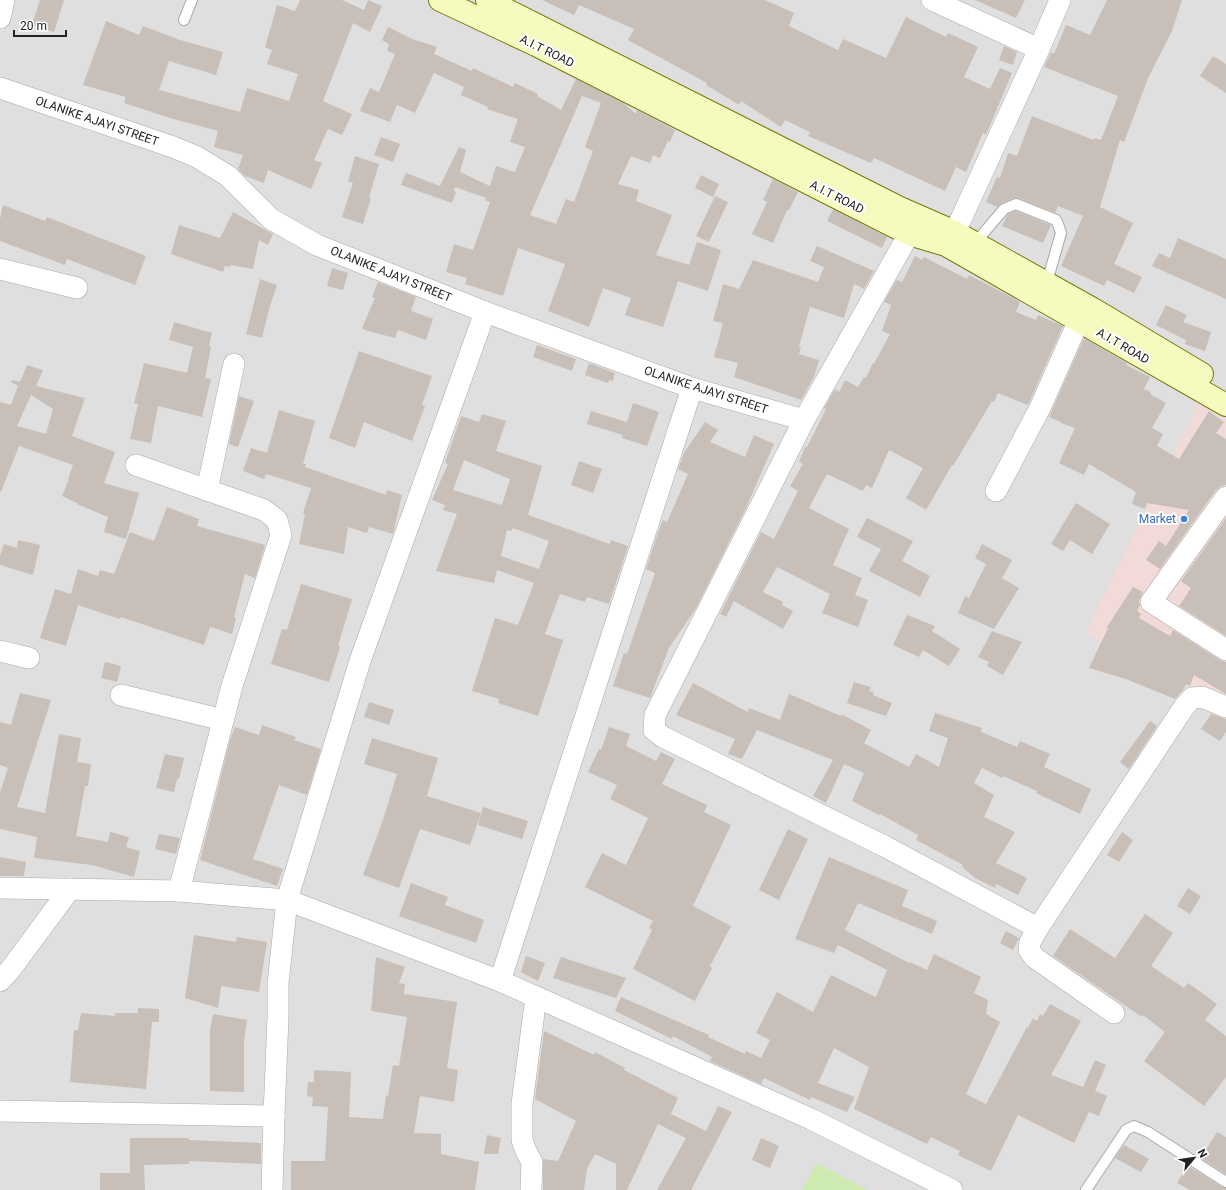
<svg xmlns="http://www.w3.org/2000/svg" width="1226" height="1190" font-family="Roboto,sans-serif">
<rect width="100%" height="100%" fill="#f2efe9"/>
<rect fill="#e0dfdf" x="0" y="0" width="1226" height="1190"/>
<polygon fill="#f2dad9" points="1205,390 1226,405 1226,704 1085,633"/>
<polygon fill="#cdebb0" points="816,1163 868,1190 802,1190"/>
<g fill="#c7bfb8" fill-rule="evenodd">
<polygon points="40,0 64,0 54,32 32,25"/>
<polygon points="300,0 342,0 364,10 368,0 382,6 370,32 353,23 323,101 352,114 342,135 328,129 314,160 322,163 311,189 268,170 264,183 245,176 238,169 243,155 214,147 218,131 170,118 124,103 126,97 83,85 106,21 139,35 143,26 180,40 223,52 216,75 169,61 159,90 240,112 247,88 289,101 298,74 267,64 272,50 265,47 277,5 295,11"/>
<polygon points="542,0 765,0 794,13 789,26 838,50 843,39 886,58 906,17 946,37 948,33 978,47 964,77 990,89 1000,68 1012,73 986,135 983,133 966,172 956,167 945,191 874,158 871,163 808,136 810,132 785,120 781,127 741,101 739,105 706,85 707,83 628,40 634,29 579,5 574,15"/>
<polygon points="975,0 1025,0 1016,18"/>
<polygon points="1107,0 1182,0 1172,31 1148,78 1124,142 1120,140 1100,207 1133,223 1114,264 1142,277 1134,293 1107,280 1104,286 1061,266 1083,216 1058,206 1055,213 1018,198 1014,198 1002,203 997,207 986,202 997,177 1000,178 1008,153 1017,156 1032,116 1094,140 1094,138 1101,140 1118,96 1044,67 1051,52 1054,54 1066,25 1090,35"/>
<path d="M 388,27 L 412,39 L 437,47 L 434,54 L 472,71 L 473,68 L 513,87 L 515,83 L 538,94 L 537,96 L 561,110 L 576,79 L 622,102 L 636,114 L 637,110 L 675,130 L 670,142 L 668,141 L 660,158 L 653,155 L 650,163 L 631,156 L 618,184 L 639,190 L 636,201 L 672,215 L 656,255 L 689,265 L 697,242 L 721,250 L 708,291 L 678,281 L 663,327 L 625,315 L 631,298 L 603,288 L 589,327 L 548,311 L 565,264 L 518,248 L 503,296 L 465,284 L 467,278 L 446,272 L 454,244 L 473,250 L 490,202 L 485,200 L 486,198 L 455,187 L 454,191 L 456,192 L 452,203 L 401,185 L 406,173 L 440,186 L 459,147 L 466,150 L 460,172 L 490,186 L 496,166 L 515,172 L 525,147 L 510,142 L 518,119 L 487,109 L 488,107 L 461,95 L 464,87 L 434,73 L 415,113 L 397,105 L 390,122 L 360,111 L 370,88 L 379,92 L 395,54 L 387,51 L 389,44 L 382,40 ZM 582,96 L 601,103 L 585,147 L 593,151 L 574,202 L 566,199 L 556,224 L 530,215 Z"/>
<polygon points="1004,46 1017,52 1013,65 999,60"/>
<polygon points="1213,56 1226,64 1226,93 1200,76"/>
<polygon points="381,137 400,144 393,162 374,155"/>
<polygon points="355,156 379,164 369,197 371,198 363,224 342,217 353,183 348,181"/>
<polygon points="701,175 719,184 713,197 695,188"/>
<polygon points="773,179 798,192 789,210 787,210 773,243 752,234 767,202 763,200"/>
<polygon points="715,196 728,202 709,242 696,236"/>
<polygon points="3,205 45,221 47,217 146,256 135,285 67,259 65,265 0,241 0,219"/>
<polygon points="833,209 887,237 882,248 827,221"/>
<polygon points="1016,211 1051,225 1043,243 1002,226 1008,214"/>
<polygon points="233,212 273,234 268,245 259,240 253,269 230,265 230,267 225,266 223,272 171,254 179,225 220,238"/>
<polygon points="1178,238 1226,259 1226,299 1152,266 1159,253 1170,258"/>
<polygon points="817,246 874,271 864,289 854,284 844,318 810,307 799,347 801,348 799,354 819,360 814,377 801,400 734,377 738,363 714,357 723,323 713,321 723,284 739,289 753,260 818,282 824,267 810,261"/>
<polygon points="915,256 922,260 924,257 967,279 969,275 1015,299 1020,302 1016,312 1036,320 1038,315 1063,326 1028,405 998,393 994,402 992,401 953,466 952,465 926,510 906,498 923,468 889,450 872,488 866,485 863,491 827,474 809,508 849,529 833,565 862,578 855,595 868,600 858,627 822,613 830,594 777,567 763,592 783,602 782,605 793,611 783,629 734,601 726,617 720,614 761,532 774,539 798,491 790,486 803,464 799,462 805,447 807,447 826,409 824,408 835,389 839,392 845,380 858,387 864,377 866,378 873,363 874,364 890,334 882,331 891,305 884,302 896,281 897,280 902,282"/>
<polygon points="332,268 348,273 343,290 327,286"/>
<polygon points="260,279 277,285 270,306 262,338 246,334"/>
<polygon points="378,282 416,297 411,311 433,319 426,340 398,330 395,338 364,330 364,329 362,328 375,298 372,297"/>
<polygon points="1166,305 1187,315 1183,322 1211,332 1205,351 1185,344 1186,340 1156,325"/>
<polygon points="174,322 212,333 209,346 211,347 205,378 211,379 202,417 158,406 151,443 130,439 138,404 134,403 144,363 187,373 193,347 169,340"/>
<polygon points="1084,338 1127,363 1126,365 1150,377 1144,389 1151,392 1150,394 1166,403 1152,428 1163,434 1157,446 1179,459 1209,411 1224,422 1216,433 1226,439 1226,485 1221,486 1216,490 1160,569 1146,560 1159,541 1166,546 1189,510 1147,503 1145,509 1132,504 1136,492 1089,464 1084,475 1059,463 1075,428 1061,423 1061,422 1049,417"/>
<polygon points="537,345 576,359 572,371 533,357"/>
<polygon points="359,351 432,376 422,405 425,406 412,441 364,422 355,448 329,438"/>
<polygon points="589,363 615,373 613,381 609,380 608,383 585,375"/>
<path d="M 27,365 L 43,370 L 36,386 L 85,398 L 72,436 L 115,452 L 104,483 L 139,493 L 126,539 L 104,532 L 108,517 L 77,504 L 77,503 L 62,496 L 69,479 L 68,479 L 73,465 L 19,446 L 1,492 L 0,491 L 0,402 L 11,405 L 18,386 L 11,382 L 12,380 L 20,382 ZM 31,395 L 53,409 L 46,434 L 17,426 Z"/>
<polygon points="239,396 254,401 238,447 229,444"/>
<polygon points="633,403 659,412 647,446 622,438 623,435 587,424 591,411 627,422"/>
<polygon points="279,410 315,421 303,464 306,464 305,467 386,495 387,490 402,495 393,534 369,527 367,533 348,527 344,554 299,544 305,514 303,513 311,488 266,474 264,479 243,471 251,448 267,453"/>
<path d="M 482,414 L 506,421 L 496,451 L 542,466 L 528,515 L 610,544 L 611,540 L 628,546 L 609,604 L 587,597 L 585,602 L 560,594 L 545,634 L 563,640 L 538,716 L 498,703 L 499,699 L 472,691 L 495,618 L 518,625 L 534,583 L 497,570 L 494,583 L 436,571 L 457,514 L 443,510 L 445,505 L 432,500 L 448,464 L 445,463 L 461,416 L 479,422 ZM 464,460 L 510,479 L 502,505 L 453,490 ZM 513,528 L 549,541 L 539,569 L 501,556 L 507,530 L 511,531 Z"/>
<polygon points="705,422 718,430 710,442 745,457 754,435 774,444 746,508 696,608 669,648 650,698 613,686 624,653 627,654 655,573 646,569 660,527 663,520 667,522 688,474 678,469 684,453"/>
<polygon points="579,461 602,469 593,493 571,485"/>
<polygon points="1076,503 1110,524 1092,554 1070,540 1063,551 1051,544"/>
<polygon points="167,507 199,519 197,526 265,545 255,578 245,574 234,617 236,618 232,634 210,627 204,645 121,617 120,619 78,605 66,646 40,638 55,589 71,594 78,569 98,576 100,570 114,574 130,532 154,541"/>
<polygon points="867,518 913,541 902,561 930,576 920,597 869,571 881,549 857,537"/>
<polygon points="1226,518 1226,636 1179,606 1191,588 1181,581"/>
<polygon points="18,540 40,545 33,575 0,565 0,556 4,544 17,548"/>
<polygon points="982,544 1012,560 1002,578 1019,588 994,629 958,613 965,596 969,598 986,564 975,558"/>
<polygon points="301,584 352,599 338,646 340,647 329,682 271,664 282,629 287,630"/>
<polygon points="1133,587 1143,592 1139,601 1140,605 1137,611 1141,614 1139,618 1170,636 1173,630 1220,660 1226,662 1226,694 1194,675 1190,686 1186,684 1183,690 1175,699 1126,679 1089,668 1108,628 1107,627"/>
<polygon points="907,615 935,626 932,631 960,649 949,666 923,650 919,657 893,645"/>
<polygon points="992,631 1022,642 1003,675 987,666 989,662 978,657"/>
<polygon points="105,662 121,666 117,682 101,678"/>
<polygon points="854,682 871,687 869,691 874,692 873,695 892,703 886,716 847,703"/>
<polygon points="693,683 748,712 749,708 780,720 789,694 841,716 841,714 871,730 864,743 909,767 916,754 939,767 948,738 929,731 935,713 982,728 981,732 1017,747 1020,741 1050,754 1044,767 1091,789 1080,814 1036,793 1037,791 1003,776 1002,778 982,768 974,783 994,795 984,817 1015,832 996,863 1027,878 1018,895 996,884 995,888 975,878 962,867 963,865 916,840 918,835 880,814 879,815 852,801 864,773 844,764 826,803 813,796 833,760 757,730 742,759 728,754 735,739 676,715"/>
<polygon points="20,693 51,700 17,807 45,813 59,734 81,738 77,762 91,764 88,786 85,786 76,836 108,842 110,832 129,837 126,847 140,851 134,877 92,865 34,858 37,837 0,829 0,793 8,768 0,765 0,722 11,725"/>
<polygon points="369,702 394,710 389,725 364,717"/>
<polygon points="1211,714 1226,719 1226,732 1220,741 1201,729"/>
<polygon points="1150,721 1157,726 1129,769 1120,762"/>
<polygon points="262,725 296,737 294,740 321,749 307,795 279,785 253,859 283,869 277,886 200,860 230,740 235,727 259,735"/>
<polygon points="609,727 630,734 626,746 656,761 661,752 675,759 662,784 707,805 704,812 731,825 693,906 731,926 710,966 712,968 695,1001 633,969 652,930 649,928 653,921 585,887 602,853 626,865 648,818 610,799 617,785 588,772 599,749 601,750"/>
<polygon points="372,738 438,758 427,796 481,813 470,845 420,829 399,888 363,875 384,817 397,774 364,764"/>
<polygon points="165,754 184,758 179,779 177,779 174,792 156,788"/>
<polygon points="483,807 528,821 522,839 478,825"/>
<polygon points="788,829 808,839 779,900 759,890"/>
<polygon points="1122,832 1133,840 1119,862 1107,855"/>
<polygon points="159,834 180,838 176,854 155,849"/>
<polygon points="0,857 26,862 24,876 0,876"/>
<polygon points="829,857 908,890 902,906 937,921 932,934 858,903 845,930 909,963 910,962 927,970 934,954 981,977 974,993 988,1000 986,1014 1000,1022 966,1094 986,1104 1027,1027 1028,1028 1033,1018 1037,1021 1040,1014 1043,1016 1050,1004 1081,1021 1051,1075 1083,1087 1095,1060 1106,1065 1095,1091 1107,1096 1099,1116 1089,1112 1074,1143 1018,1115 991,1171 958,1155 960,1151 931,1137 927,1144 854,1109 869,1067 834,1048 818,1083 855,1097 847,1112 811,1097 810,1100 764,1078 761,1084 710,1061 712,1057 673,1036 672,1039 615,1011 621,997 709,1035 708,1037 745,1054 746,1051 761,1058 770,1040 756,1033 777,992 813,1012 831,975 876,997 887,970 838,945 834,953 795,939"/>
<polygon points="411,883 448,897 445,905 484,920 476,943 399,916"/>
<polygon points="1188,888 1201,896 1190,914 1177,906"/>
<polygon points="1145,914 1173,933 1151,966 1184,988 1188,983 1217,1004 1205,1020 1226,1036 1226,1077 1204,1106 1144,1061 1165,1032 1143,1015 1142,1017 1053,956 1070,929 1115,958"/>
<polygon points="1006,931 1019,938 1013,950 1000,943"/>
<polygon points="194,935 236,942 237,937 267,942 259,992 221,986 218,1008 185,998"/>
<polygon points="526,956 545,963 538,981 521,972"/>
<polygon points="376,957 405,967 399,983 405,984 404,994 457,1002 447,1068 458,1070 454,1102 420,1096 414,1133 441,1134 441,1154 479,1162 475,1190 291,1190 291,1161 325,1161 328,1107 312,1106 313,1097 307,1096 308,1082 314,1082 314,1070 351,1072 349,1117 383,1119 386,1095 388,1096 393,1065 399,1066 407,1017 371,1011"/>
<polygon points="561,957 626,978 616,998 553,978"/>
<polygon points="138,1008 159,1009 159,1022 152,1022 146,1089 70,1082 74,1030 78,1030 81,1013 115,1016 115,1013 138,1013"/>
<polygon points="213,1014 247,1020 244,1041 244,1092 210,1091 210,1030"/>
<polygon points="544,1031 594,1055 595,1052 625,1068 624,1070 678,1098 671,1114 706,1131 718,1106 732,1112 691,1190 657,1190 686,1138 658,1124 627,1190 616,1190 616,1164 595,1154 587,1169 584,1190 543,1190 543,1159 558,1161 576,1121 535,1099"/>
<polygon points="1217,1132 1226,1137 1226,1174 1201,1158"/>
<polygon points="487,1135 501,1138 498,1154 484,1154"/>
<polygon points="130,1138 189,1138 189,1140 261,1143 261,1164 189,1161 189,1164 144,1165 145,1190 100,1190 100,1173 130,1173"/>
<polygon points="761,1138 779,1146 770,1168 752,1160"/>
<polygon points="1124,1145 1149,1159 1141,1172 1115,1158"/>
<polygon points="1187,1165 1222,1187 1226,1188 1226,1190 1190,1190 1177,1183"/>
</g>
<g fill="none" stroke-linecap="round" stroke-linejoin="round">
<g stroke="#a9a9a9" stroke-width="12">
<g id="lane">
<polyline points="184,20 192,0"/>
<polyline points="975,243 1004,209 1016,204 1056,220 1059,227 1061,233 1047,282"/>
<polyline points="1086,1190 1126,1130 1134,1126 1148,1132 1226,1182"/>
</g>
</g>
<g stroke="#a9a9a9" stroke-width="22">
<g id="street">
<polyline points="932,0 1039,49"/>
<polyline points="0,18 4,0"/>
<polyline points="0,88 173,147 197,157 228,176 271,219 317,245 485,312 692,388 804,420"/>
<polyline points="955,232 1039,49 1060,0"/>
<polyline points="909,234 804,420 655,715 654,730 663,737 886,847 1038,928"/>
<polyline points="0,269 77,288"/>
<polyline points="136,465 264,510 277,520 281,535 232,686 179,891"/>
<polyline points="207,490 234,364"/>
<polyline points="996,491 1040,408 1079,320"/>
<polyline points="1226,497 1151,602 1226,650"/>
<polyline points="0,651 29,658"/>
<polyline points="121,695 223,720"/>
<polyline points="0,888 179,891 287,900 500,981 811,1119 952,1190"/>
<polyline points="0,981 10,970 70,889"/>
<polyline points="500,981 692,388"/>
<polyline points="1114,1013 1035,958 1029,950 1030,942 1038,928 1184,707 1192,698 1202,697 1226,707"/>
<polyline points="0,1111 274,1116"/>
<polyline points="272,1190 274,1116 278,1017 278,983 287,900 360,661 485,312"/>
<polyline points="531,1190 532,1162 526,1151 522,1140 522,1104 536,997"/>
</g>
</g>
<g stroke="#707d05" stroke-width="24">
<g id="secondary">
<polyline points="440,0 536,45 909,234 946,245 1226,405"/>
<polyline points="487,0 900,208 955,232 1093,309 1202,374"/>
</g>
</g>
<use href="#lane" stroke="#fff" stroke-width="10"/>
<use href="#street" stroke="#fff" stroke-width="21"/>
<use href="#secondary" stroke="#f7fabf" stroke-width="22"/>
</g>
<circle fill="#3f7fe0" stroke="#fff" stroke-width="1.5" cx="1184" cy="519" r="4"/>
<g text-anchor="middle" stroke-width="4" stroke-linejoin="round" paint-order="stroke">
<g font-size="12" fill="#222" stroke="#fff">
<text transform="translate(547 51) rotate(26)" y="4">A.I.T ROAD</text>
<text transform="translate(97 121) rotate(19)" y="4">OLANIKE AJAYI STREET</text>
<text transform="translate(837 197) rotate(27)" y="4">A.I.T ROAD</text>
<text transform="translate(391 274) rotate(22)" y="4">OLANIKE AJAYI STREET</text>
<text transform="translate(1123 346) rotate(30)" y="4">A.I.T ROAD</text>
<text transform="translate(706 390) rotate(18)" y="4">OLANIKE AJAYI STREET</text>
</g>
<g font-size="12" fill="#366cbe" stroke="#fff" text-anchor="end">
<text x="1176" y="523">Market</text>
</g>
</g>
<g transform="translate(1194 1158) rotate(61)" stroke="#ffffff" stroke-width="3" paint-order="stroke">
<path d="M0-3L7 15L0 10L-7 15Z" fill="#222222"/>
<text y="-6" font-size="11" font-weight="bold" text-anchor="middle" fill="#222222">N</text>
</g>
<path d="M14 30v6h52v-6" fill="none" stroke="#222222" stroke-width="2"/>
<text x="20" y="30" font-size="12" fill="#222222" stroke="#ffffff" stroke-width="3" paint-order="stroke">20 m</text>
</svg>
